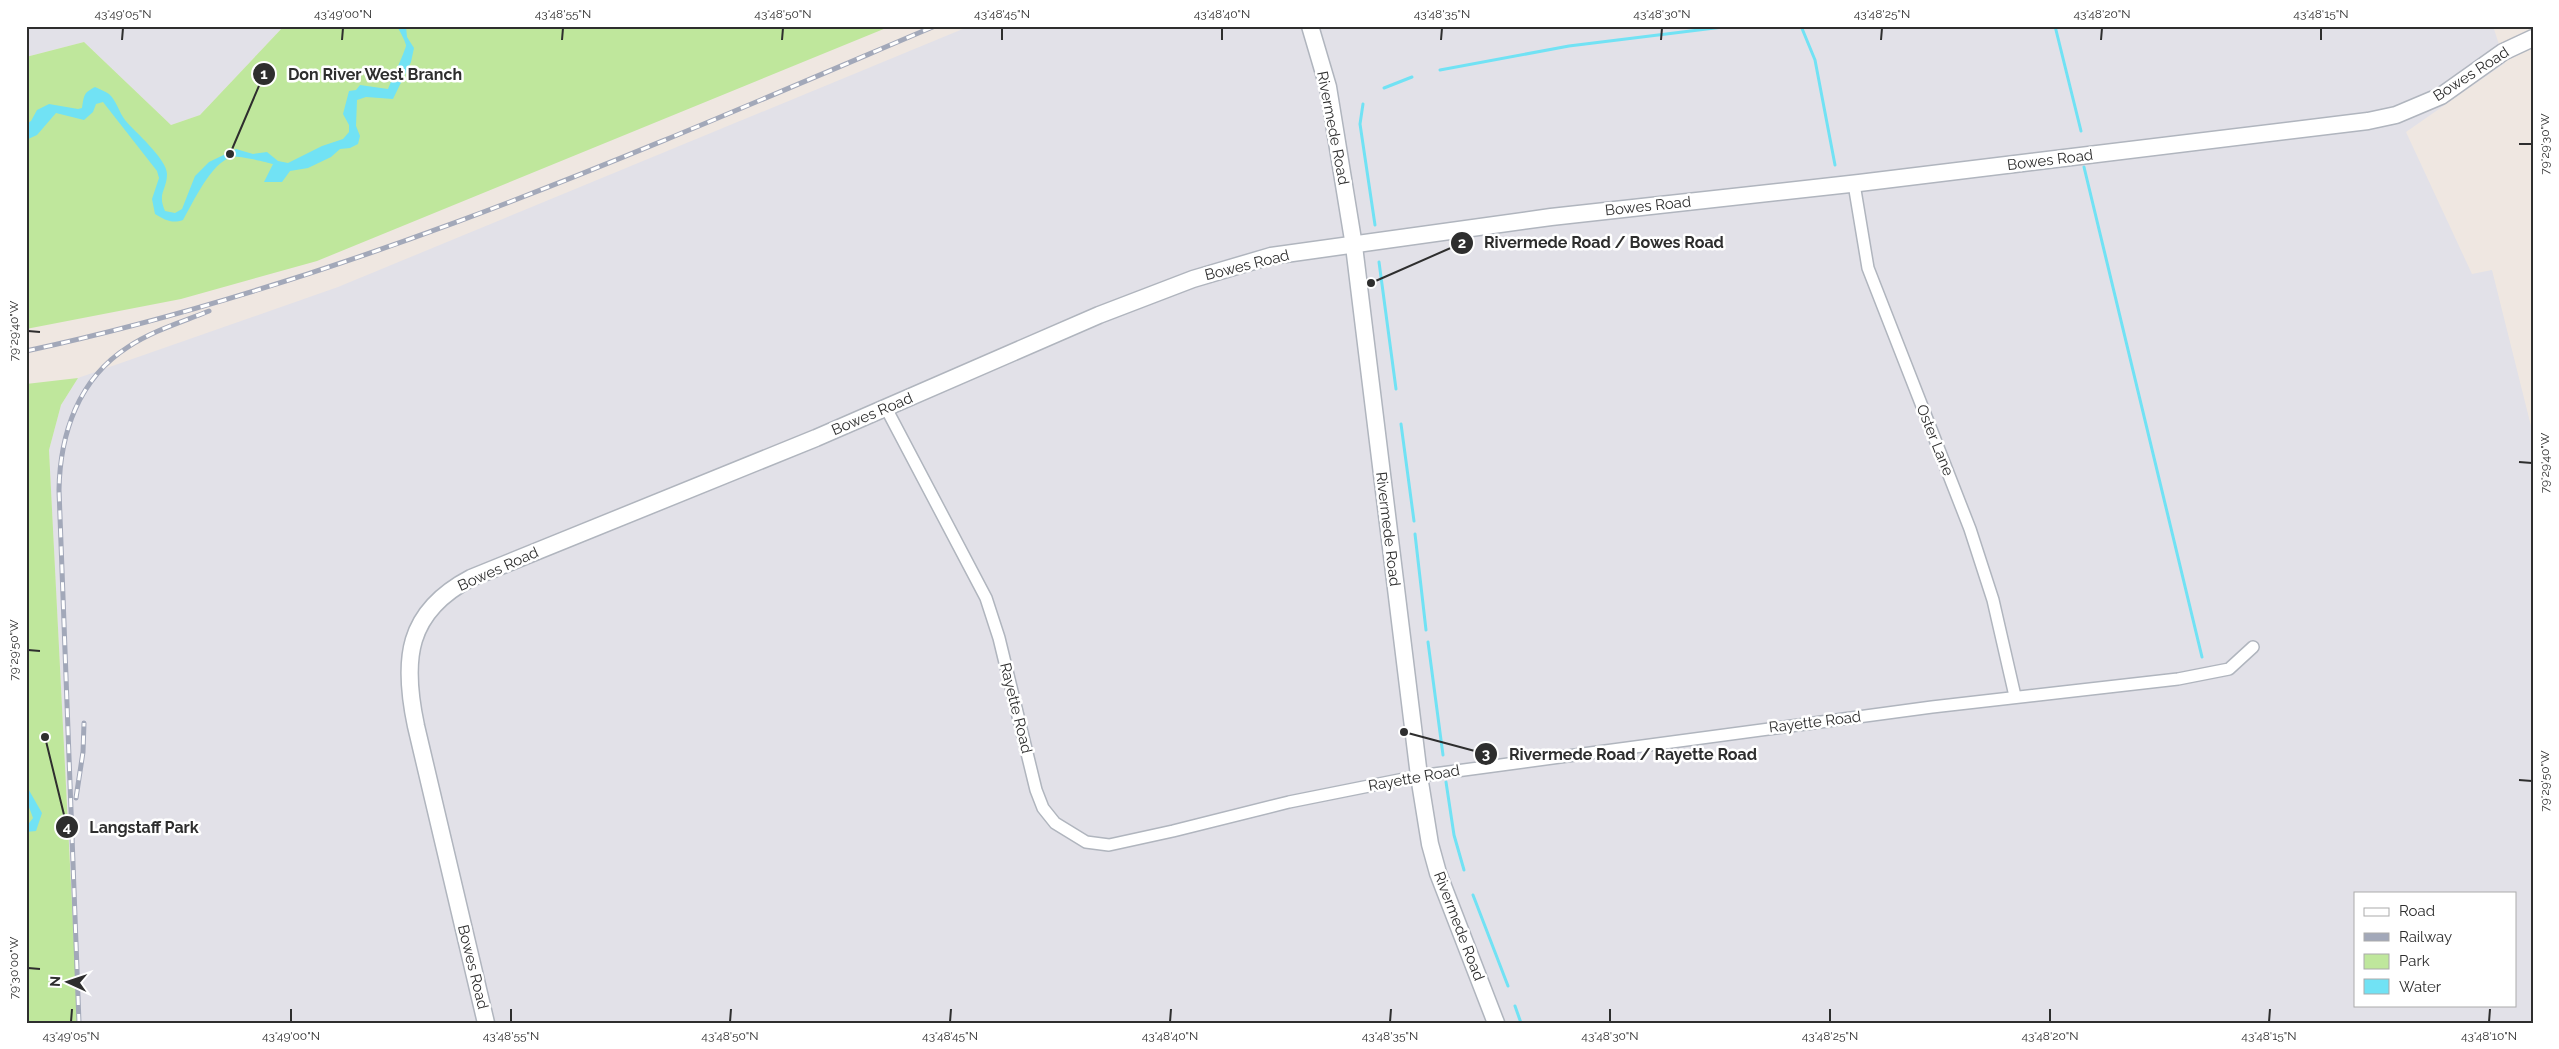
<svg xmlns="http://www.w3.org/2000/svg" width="2559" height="1049" font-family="Raleway,sans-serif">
<rect width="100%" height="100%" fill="#efe7e1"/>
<g fill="#e2e1e8" fill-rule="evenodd">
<polygon points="26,26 284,26 200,115 171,125 84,42 26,57"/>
<path d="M 970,26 L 2493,26 L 2505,63 L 2406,132 L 2472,274 L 2492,270 L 2533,434 L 2533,1023 L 78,1023 L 49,450 L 61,405 L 78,378 L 338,287 ZM 2355,893 L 2515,893 L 2515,1005 L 2355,1005 Z"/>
</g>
<g fill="#bfe79c">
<polygon points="284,26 891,26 317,261 181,299 26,329 26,57 84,42 171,125 200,115"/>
<polygon points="78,378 61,405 49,450 78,1023 26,1023 26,384"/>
</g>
<g fill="#71e2f4">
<path d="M 397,26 L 406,26 L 407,37 L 414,48 L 411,62 L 393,99 L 366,97 L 357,100 L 356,126 L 360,136 L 358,144 L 350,148 L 340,149 L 331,157 L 308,168 L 290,171 L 282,182 L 264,182 L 273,164 C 266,162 238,155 232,157 C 211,162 193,203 183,220 C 172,224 165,220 155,214 L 152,199 L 159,178 L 157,171 L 103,102 L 96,104 L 93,112 L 84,120 L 56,113 L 37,135 L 26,140 L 26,124 L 31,121 L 37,110 L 49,104 L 78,109 L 82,108 C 84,96 83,93 95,87 C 99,89 105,91 109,94 C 116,100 119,112 125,120 C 135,132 167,159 167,174 C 167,190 157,193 165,211 L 175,213 L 182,209 L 195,176 L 209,162 L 236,149 L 253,154 L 267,152 L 278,161 L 288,163 L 322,146 L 343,139 L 349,132 L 349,125 L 343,114 L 349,91 L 356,90 L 360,85 L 388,89 C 391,82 407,47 406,45 C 404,38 400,32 397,26 Z"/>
<polygon points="26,785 42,813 36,831 26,832 26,827 33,818 26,799"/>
</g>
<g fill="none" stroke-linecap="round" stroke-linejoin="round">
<g stroke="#71e2f4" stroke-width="3">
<polyline points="1801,26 1815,60 1835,165"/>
<polyline points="2055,26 2081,131"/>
<polyline points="1440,70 1569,46 1731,26"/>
<polyline points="1384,88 1412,77"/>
<polyline points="1363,104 1360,124 1375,225"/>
<polyline points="2084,167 2202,657"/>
<polyline points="1379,262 1396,389"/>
<polyline points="1401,424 1414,521"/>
<polyline points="1415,534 1426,630"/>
<polyline points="1428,642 1443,755"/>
<polyline points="1446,782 1454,835 1464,870"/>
<polyline points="1473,895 1508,986"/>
<polyline points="1515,1006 1521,1023"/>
</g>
<g stroke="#b0b5be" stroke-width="14">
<g id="street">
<polyline points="1854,184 1868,268 1970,529 1993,600 2015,696"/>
<polyline points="886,408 986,598 999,638 1036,790 1043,808 1055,823 1086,842 1109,845 1173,831 1289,802 1419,776 1932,707 2178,679 2229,669 2253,647"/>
</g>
</g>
<g stroke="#b0b5be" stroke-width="19">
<g id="secondary">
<polyline points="1310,26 1328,87 1354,246 1419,776 1430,844 1438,873 1496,1023"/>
<path d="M 486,1023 L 416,726 C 402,660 406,612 471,578 L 816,438 L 1099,315 L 1193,279 L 1271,256 L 1551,217 L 1859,183 L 2368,121 L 2396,115 L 2441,96 L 2503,52 L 2533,38"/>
</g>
</g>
<use href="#street" stroke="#fff" stroke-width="11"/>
<use href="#secondary" stroke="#fff" stroke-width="16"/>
<g stroke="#a2a8b9" stroke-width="5">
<g id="rail">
<path d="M 26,351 C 343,283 638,152 935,26"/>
<polyline points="76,798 83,752 84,723"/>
<path d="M 79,1023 L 59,490 C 60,434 78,379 128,347 C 152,331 182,322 209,311"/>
</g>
</g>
<use href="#rail" stroke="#fff" stroke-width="3" stroke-dasharray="9" stroke-linecap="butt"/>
</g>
<path fill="none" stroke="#2e2e2e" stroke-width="2" d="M 122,40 L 123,28M 342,40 L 343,28M 562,40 L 563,28M 782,40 L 783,28M 1002,40 L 1002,28M 1222,40 L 1222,28M 1441,40 L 1442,28M 1661,40 L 1662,28M 1881,40 L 1882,28M 2101,40 L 2102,28M 2321,40 L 2321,28M 2519,144 L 2532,144M 28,331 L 40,332M 2519,462 L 2532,463M 28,650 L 40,651M 2519,780 L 2532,781M 28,968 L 40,969M 71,1022 L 72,1009M 291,1022 L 291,1009M 511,1022 L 511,1009M 730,1022 L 731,1009M 950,1022 L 951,1009M 1170,1022 L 1171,1009M 1390,1022 L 1391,1009M 1610,1022 L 1610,1009M 1830,1022 L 1830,1009M 2050,1022 L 2050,1009M 2269,1022 L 2270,1009M 2489,1022 L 2490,1009"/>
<g text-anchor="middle" stroke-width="5" stroke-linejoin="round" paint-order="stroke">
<g font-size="15" fill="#2e2e2e" stroke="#fff">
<text transform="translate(2471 74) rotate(-33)" y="5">Bowes Road</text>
<text transform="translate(1333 128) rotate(79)" y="5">Rivermede Road</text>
<text transform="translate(2050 160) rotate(-7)" y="5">Bowes Road</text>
<text transform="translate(1648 206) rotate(-6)" y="5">Bowes Road</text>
<text transform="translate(1247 265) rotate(-14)" y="5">Bowes Road</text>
<text transform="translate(872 414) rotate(-23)" y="5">Bowes Road</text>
<text transform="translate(1935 440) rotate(68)" y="5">Oster Lane</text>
<text transform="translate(1388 529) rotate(83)" y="5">Rivermede Road</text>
<text transform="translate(498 569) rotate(-24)" y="5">Bowes Road</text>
<text transform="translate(1016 708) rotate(76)" y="5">Rayette Road</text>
<text transform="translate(1815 722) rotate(-7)" y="5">Rayette Road</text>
<text transform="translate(1414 778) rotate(-10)" y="5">Rayette Road</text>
<text transform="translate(1459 926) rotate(69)" y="5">Rivermede Road</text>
<text transform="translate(473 967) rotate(76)" y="5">Bowes Road</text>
</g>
</g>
<path fill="none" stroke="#2e2e2e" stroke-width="2" d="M230 154L264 74M1371 283L1462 243M1404 732L1486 754M45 737L67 827"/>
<g fill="#2e2e2e" stroke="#fff" stroke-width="2">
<circle cx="230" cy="154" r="5"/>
<circle cx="1371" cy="283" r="5"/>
<circle cx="1404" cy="732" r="5"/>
<circle cx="45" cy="737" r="5"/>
<circle cx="264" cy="74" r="12"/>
<circle cx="1462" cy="243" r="12"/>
<circle cx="1486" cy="754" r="12"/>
<circle cx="67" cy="827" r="12"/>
</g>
<g font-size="15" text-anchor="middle" font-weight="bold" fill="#fff">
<text x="264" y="79">1</text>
<text x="1462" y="248">2</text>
<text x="1486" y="759">3</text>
<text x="67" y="832">4</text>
</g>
<g font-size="16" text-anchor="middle" font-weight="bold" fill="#2e2e2e" stroke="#fff" stroke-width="5" stroke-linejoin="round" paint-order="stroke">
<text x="375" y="80">Don River West Branch</text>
<text x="1604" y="248">Rivermede Road / Bowes Road</text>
<text x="1633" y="760">Rivermede Road / Rayette Road</text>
<text x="144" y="833">Langstaff Park</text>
</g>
<rect width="2559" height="1049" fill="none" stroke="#ffffff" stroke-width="55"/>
<rect x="2354" y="892" width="162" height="115" fill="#ffffff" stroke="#ababab"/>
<rect x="2364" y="908" width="25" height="8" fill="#ffffff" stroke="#ababab"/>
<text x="2399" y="916" font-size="15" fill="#2e2e2e">Road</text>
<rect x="2364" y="933" width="25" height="8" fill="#a2a8b9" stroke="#ababab"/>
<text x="2399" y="942" font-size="15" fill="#2e2e2e">Railway</text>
<rect x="2364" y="954" width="25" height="15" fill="#bfe79c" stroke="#ababab"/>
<text x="2399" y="966" font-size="15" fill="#2e2e2e">Park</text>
<rect x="2364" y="979" width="25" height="15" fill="#71e2f4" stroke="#ababab"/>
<text x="2399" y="992" font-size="15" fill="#2e2e2e">Water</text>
<g transform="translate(68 982) rotate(273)" stroke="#ffffff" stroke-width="4" paint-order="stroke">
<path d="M0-4L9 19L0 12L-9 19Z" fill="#2e2e2e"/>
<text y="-8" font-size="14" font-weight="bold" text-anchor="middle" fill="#2e2e2e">N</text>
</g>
<rect x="28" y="28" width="2504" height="994" fill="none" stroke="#2e2e2e" stroke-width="2"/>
<g font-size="12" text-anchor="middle" fill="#2e2e2e">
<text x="123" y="18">43°49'05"N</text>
<text x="343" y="18">43°49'00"N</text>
<text x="563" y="18">43°48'55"N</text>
<text x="783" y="18">43°48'50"N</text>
<text x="1002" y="18">43°48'45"N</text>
<text x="1222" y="18">43°48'40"N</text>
<text x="1442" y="18">43°48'35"N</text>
<text x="1662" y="18">43°48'30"N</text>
<text x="1882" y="18">43°48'25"N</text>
<text x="2102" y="18">43°48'20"N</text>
<text x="2321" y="18">43°48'15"N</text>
<text transform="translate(2545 144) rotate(-90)" y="4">79°29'30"W</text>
<text transform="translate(14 331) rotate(-90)" y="4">79°29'40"W</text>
<text transform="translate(2545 463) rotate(-90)" y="4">79°29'40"W</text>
<text transform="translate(14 650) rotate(-90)" y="4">79°29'50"W</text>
<text transform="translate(2545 781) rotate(-90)" y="4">79°29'50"W</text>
<text transform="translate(14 968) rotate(-90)" y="4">79°30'00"W</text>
<text x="71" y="1040">43°49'05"N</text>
<text x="291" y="1040">43°49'00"N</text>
<text x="511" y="1040">43°48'55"N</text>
<text x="730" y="1040">43°48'50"N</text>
<text x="950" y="1040">43°48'45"N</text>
<text x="1170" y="1040">43°48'40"N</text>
<text x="1390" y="1040">43°48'35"N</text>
<text x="1610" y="1040">43°48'30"N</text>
<text x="1830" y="1040">43°48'25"N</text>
<text x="2050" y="1040">43°48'20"N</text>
<text x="2269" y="1040">43°48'15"N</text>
<text x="2489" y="1040">43°48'10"N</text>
</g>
</svg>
